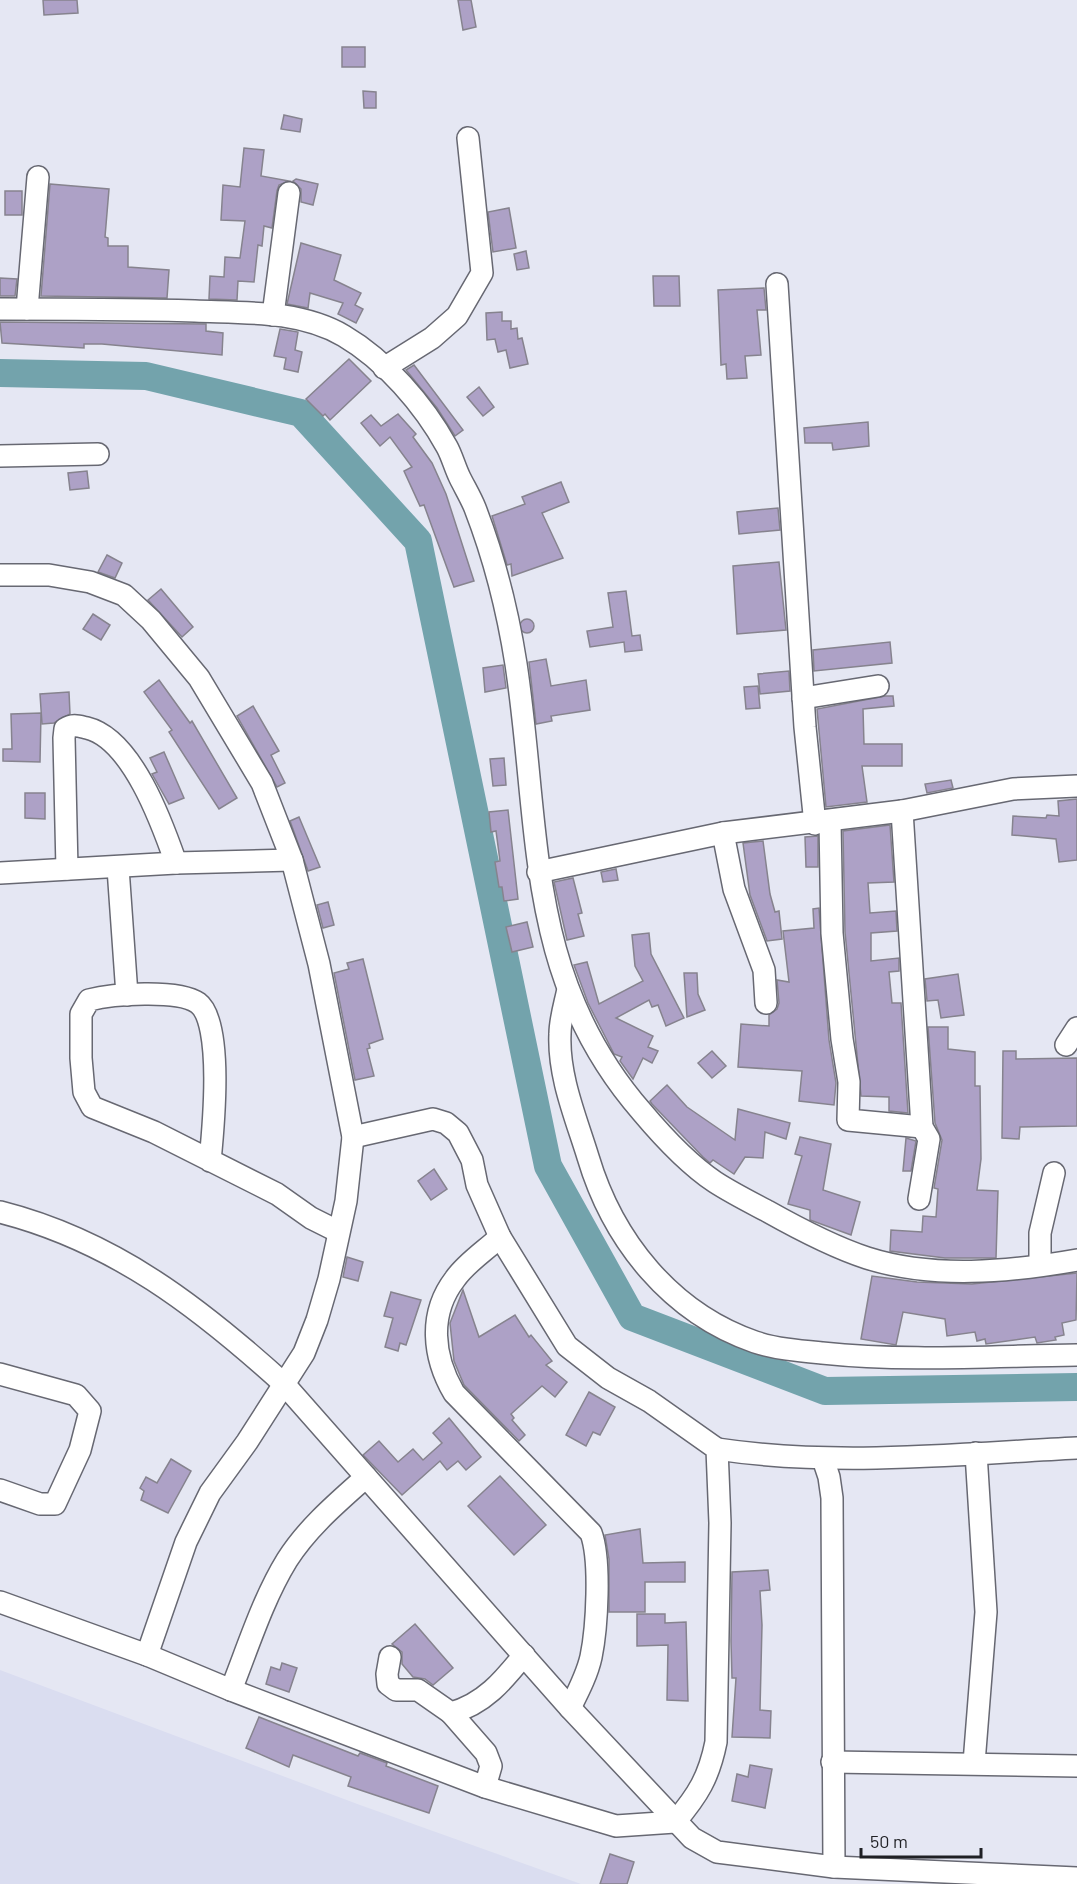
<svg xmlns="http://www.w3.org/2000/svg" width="1077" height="1884" font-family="Barlow,sans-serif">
<rect width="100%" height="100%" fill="#e5e7f3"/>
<polygon fill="#daddf0" points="0,1670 360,1805 581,1884 0,1884"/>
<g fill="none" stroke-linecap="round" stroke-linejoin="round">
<polyline stroke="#73a3ac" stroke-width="28" points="0,373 146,376 301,413 418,541 548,1166 632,1317 825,1391 1077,1387"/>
</g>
<g fill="#ada1c6" stroke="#86838e" stroke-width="1.5">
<polygon points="43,0 77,0 78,13 44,15"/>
<polygon points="458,0 471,0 476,27 463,30"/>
<rect x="342" y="47" width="23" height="20"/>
<polygon points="363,91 376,92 376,108 364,108"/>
<polygon points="284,115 302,119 300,132 281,129"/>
<polygon points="244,148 264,150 261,176 289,181 279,185 277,191 272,228 264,226 262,246 258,245 254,282 238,281 237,300 209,299 210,276 224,277 225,257 240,258 245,221 221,220 223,185 240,187"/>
<polygon points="296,179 318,184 313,205 301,202 301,189 293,181"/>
<polygon points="50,184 109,189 105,237 108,238 108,246 128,246 128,267 169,270 167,298 41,296"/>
<rect x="5" y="191" width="17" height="24"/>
<polygon points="509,208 516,248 493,252 488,212"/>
<polygon points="301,243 341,255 334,280 361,293 355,305 363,309 356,323 338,314 343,303 310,293 308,308 287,304"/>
<polygon points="526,251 529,268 517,270 514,254"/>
<polygon points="653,276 679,276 680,306 654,306"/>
<polygon points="0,278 17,279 15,296 0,296"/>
<polygon points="764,288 766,310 757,310 761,355 745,356 747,378 727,379 726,364 721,365 718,290"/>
<polygon points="502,312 502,321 511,321 511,329 517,328 518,339 522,338 528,364 510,368 506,350 498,352 495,339 487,340 486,313"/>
<polygon points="0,322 206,324 206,331 223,333 222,355 102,344 84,344 84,348 2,343"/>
<polygon points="280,329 298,332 295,350 302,352 298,372 284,369 286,358 274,356"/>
<polygon points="349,359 371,381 330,420 325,414 323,416 306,399"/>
<polygon points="414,365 463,430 455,436 437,408 406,370"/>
<polygon points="479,387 494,407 483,416 467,397"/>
<polygon points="398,414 416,434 413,437 432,463 446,494 474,581 454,587 424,505 420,506 404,471 412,467 390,437 380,446 361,423 371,415 381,426"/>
<polygon points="868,422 869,446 833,450 832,443 805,443 804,428"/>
<polygon points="87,471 89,488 70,490 68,473"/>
<polygon points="561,482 569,502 542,513 563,558 512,576 511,564 507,565 492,516 525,504 522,497"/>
<polygon points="778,508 780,530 739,534 737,512"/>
<polygon points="107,555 122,563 115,578 98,572"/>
<polygon points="779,562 786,630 737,634 733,566"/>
<polygon points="161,589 193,627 182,637 148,600"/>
<polygon points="626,591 632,636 640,635 642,650 625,652 624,642 590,647 587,631 613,627 608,593"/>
<polygon points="93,614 110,625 101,640 83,629"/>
<circle cx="527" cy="626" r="7"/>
<polygon points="890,642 892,663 814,671 813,650"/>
<polygon points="546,659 551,686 586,680 590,710 551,716 552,721 536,724 529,662"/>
<polygon points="503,665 506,688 485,692 483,668"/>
<polygon points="789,671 790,691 760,694 758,674"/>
<polygon points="159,680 190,723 192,721 237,798 219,809 169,732 172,730 144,692"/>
<polygon points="758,686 760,708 746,709 744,687"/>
<polygon points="69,692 70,714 54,723 42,724 40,694"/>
<polygon points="885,696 893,696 894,706 863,709 864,744 902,744 902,766 862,766 867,802 826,807 817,709"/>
<polygon points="253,706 279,751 271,755 285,783 277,787 237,716"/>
<polygon points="41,713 40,762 3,761 3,749 12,749 11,714"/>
<polygon points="164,752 184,798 169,804 152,774 157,772 150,758"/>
<polygon points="504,758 506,785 493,786 490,759"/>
<polygon points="951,780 953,788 927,793 925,784"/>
<polygon points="25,793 45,793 45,819 25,818"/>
<polygon points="1077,799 1077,860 1059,862 1056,839 1012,835 1013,816 1046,818 1047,815 1059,816 1058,801"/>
<polygon points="508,810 518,899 504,901 502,887 499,887 495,862 500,861 496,831 491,832 489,812"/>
<polygon points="299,817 320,867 308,871 290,821"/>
<polygon points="890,825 894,882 868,883 870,913 896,911 897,931 871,933 871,961 899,958 899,971 889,972 892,1003 901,1003 908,1113 889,1111 889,1097 861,1096 845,932 843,831"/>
<polygon points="818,836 818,867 806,867 805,837"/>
<polygon points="763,841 770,894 775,912 779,911 782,939 767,941 750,895 743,843"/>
<polygon points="616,869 618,880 603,882 601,872"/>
<polygon points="573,878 582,913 578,914 584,936 567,940 554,882"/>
<polygon points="328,902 334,925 323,928 317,905"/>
<polygon points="819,908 829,1040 836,1083 834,1105 799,1101 802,1071 738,1067 741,1024 769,1026 769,1015 777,1009 779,1003 777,980 789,982 783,931 814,928 813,909"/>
<polygon points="527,922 533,947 512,952 506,927"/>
<polygon points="649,933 651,954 684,1018 666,1026 658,1005 652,1007 649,1000 616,1018 653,1036 648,1047 658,1051 652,1063 643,1058 633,1079 620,1061 622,1057 614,1054 588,1003 574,965 587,962 599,1004 643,981 635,966 632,935"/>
<polygon points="363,959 383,1039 369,1044 370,1048 367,1049 374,1076 355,1080 334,973 349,969 347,963"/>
<polygon points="684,973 697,973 698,994 705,1010 687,1017"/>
<polygon points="958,974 964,1015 941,1018 938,1000 927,1001 925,979"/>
<polygon points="928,1027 948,1027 948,1049 975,1052 975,1086 980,1086 981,1159 977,1190 998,1191 996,1258 945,1258 890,1251 891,1230 922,1232 923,1216 936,1217 938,1189 934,1188 942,1140 935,1123"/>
<polygon points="712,1051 726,1066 712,1078 698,1063"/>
<polygon points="1003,1051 1016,1051 1016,1059 1077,1058 1077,1126 1020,1127 1019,1139 1002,1138"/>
<polygon points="667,1085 687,1107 735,1140 738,1109 790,1123 786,1139 765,1132 763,1158 745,1157 734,1174 713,1160 710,1163 703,1157 652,1104 650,1101"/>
<polygon points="800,1137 831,1144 823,1190 860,1202 851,1235 810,1220 810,1210 788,1204 802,1156 795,1154"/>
<polygon points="906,1138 916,1141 911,1171 903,1171"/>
<polygon points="434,1169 447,1189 431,1200 418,1181"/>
<polygon points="347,1257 363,1262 358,1281 343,1277"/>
<polygon points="1077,1273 1076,1320 1062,1323 1064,1335 1055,1337 1056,1340 1037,1343 1035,1337 986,1344 985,1339 977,1341 975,1332 947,1336 945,1319 903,1312 896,1345 861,1339 872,1276 917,1282 972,1284"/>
<polygon points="463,1290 479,1337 515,1315 529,1337 531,1335 552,1361 546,1365 567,1382 555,1397 542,1386 511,1414 514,1418 512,1420 525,1435 519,1441 464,1385 454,1361 450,1323"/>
<polygon points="391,1292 421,1300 406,1345 400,1343 398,1351 385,1347 393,1318 384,1316"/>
<polygon points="589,1392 615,1407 600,1435 593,1432 586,1446 566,1435"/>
<polygon points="449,1418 481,1457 466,1470 458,1461 447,1470 440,1461 402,1495 363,1455 379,1441 398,1462 413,1449 423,1460 442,1443 433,1433"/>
<polygon points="171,1459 191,1471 168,1513 141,1500 144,1491 140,1488 146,1477 157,1483"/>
<polygon points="500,1476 546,1525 514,1555 468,1506"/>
<polygon points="640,1529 643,1563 685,1562 685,1582 645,1582 645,1612 609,1612 609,1559 605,1535"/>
<polygon points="768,1570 770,1590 760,1591 762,1625 760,1710 771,1711 770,1738 732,1737 736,1678 732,1678 731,1641 732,1572"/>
<polygon points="637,1614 665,1614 665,1623 686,1622 688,1701 667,1700 668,1645 637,1646"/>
<polygon points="415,1624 453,1668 433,1685 425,1679 413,1677 402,1664 402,1652 392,1644"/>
<polygon points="282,1663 297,1668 289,1692 266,1684 271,1667 280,1670"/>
<polygon points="259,1717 358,1756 360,1753 387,1763 386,1766 438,1786 429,1813 348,1786 351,1777 293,1755 289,1767 246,1748"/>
<polygon points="750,1765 772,1769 765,1808 732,1801 737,1774 748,1777"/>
<polygon points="610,1854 634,1862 627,1884 600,1884"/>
</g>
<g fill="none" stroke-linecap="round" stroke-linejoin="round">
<g stroke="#676872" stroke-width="24">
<g id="minor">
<polyline points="777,284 805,727 815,824"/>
<path d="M 0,309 C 65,309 130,309 195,311 C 244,313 300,310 344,336 C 385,360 424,405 447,447 C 452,456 455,468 460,478 C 465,488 471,498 475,508 C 494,557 508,613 516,664 C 541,828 524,977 642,1112 C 663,1137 688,1164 715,1182 C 732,1193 750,1202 767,1211 C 799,1229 833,1247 867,1258 C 933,1279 1009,1272 1077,1260"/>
<polyline points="27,309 38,177"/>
<polyline points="273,315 289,193"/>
<polyline points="384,368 432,338 457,316 482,273 468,138"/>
<polyline points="0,456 98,454"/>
<polyline points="0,575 49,575 90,582 124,595 151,620 199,678 262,783 292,860 319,964 353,1137 346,1201 329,1279 317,1320 304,1353 247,1442 210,1493 186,1542 147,1655"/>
<polyline points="803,698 878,686"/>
<polyline points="902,811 922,1127 929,1139 919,1199"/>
<polyline points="830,822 832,933 842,1039 849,1082 848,1120 922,1127"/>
<polyline points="723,833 734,889 764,970 766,1003"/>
<polyline points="118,868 127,995"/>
<path d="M 67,869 L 64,738 L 65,729 C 73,724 78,726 87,728 C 132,739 162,823 176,863"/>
<polyline points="538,872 723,833 902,811 1013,789 1077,786"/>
<polyline points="0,873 176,863 292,860"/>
<path d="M 568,989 C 565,1004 560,1019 560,1034 C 558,1076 576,1118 588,1157 C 613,1241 671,1313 755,1342 C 776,1349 800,1351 822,1353 C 907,1362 992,1356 1077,1355"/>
<polyline points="1066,1045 1077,1028"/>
<path d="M 210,1161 C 213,1131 224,1022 198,1003 C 178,989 112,994 89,1000 L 81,1014 L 81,1058 L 84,1092 L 92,1107 L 154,1132 L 277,1194 L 311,1218 L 337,1231"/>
<path d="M 0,1212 C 114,1241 199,1307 284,1384 L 570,1708 L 692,1838 L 717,1852 L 834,1867 L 1077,1878"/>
<path d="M 500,1237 C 486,1250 466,1263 455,1279 C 428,1314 433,1357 454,1393 L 591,1533 C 601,1560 597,1628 591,1657 C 587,1675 578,1692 570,1708"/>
<polyline points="1040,1264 1040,1233 1054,1173"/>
<polyline points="0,1374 76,1395 90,1411 80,1450 55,1504 40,1504 0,1490"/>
<path d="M 717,1449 C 836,1467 957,1454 1077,1448"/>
<polyline points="823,1459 829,1477 832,1498 834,1867"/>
<path d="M 0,1602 L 147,1655 L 231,1690 L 485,1787 L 616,1826 L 675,1822 C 698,1795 709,1777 716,1742 L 720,1523 L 717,1449 L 649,1401 L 608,1378 L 567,1346 L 500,1237 L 477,1185 L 472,1160 L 458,1133 L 446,1123 L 433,1119 L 353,1137"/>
<path d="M 390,1657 L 387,1674 L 388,1684 L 396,1690 L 418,1690 L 451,1713 C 484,1704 503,1681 524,1655"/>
<path d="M 231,1690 C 248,1647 263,1599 287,1560 C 308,1527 338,1502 366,1477"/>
<polyline points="451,1713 486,1753 491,1766 485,1787"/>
<polyline points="832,1762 1077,1766"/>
<polyline points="974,1763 986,1612 976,1453"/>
</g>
</g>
<use href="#minor" stroke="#fff" stroke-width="21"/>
</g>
<path d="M861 1848v9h120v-9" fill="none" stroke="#1f2024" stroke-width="3"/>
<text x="870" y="1848" font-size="18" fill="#1f2024" stroke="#e5e7f3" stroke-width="4.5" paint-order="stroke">50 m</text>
</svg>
